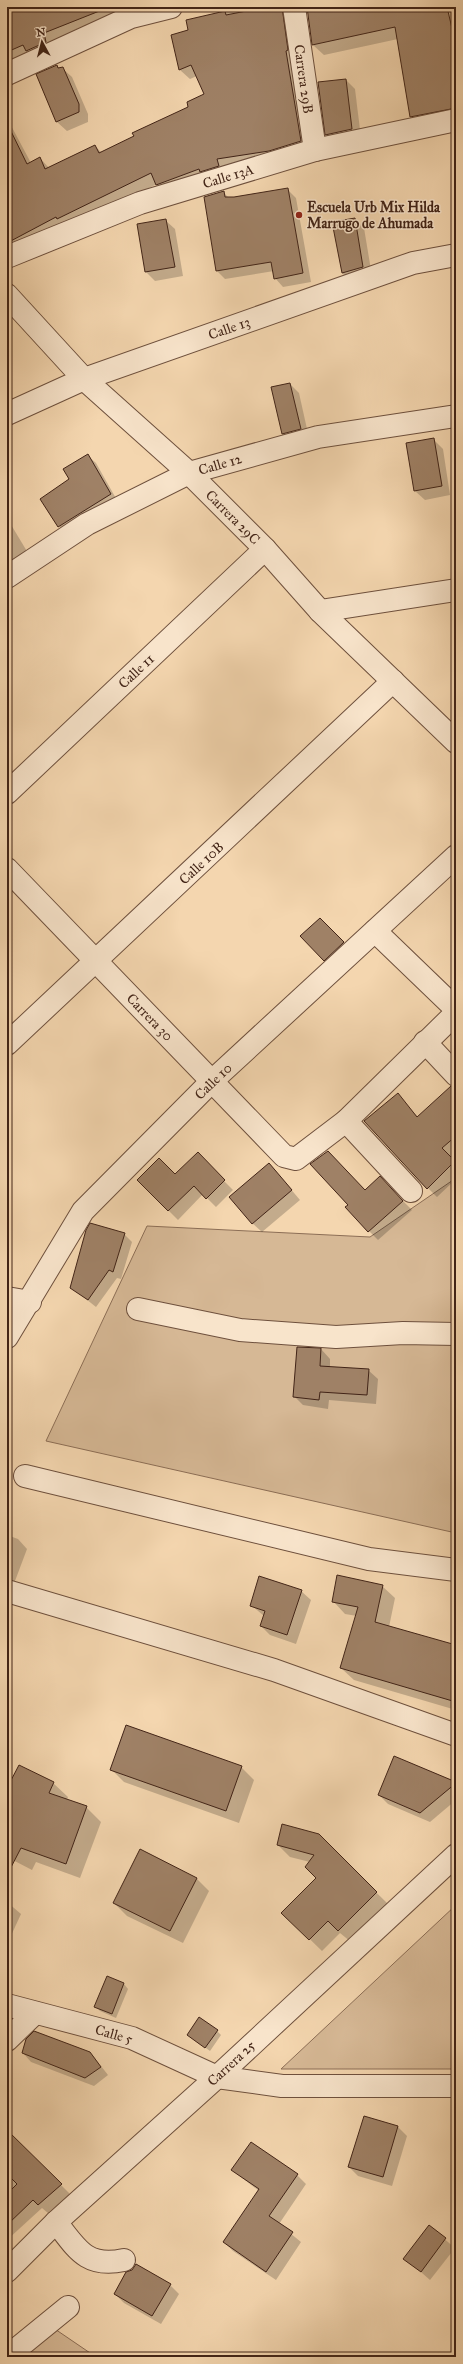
<svg xmlns="http://www.w3.org/2000/svg" width="463" height="2364" font-family="'IM FELL Great Primer',serif">
<rect width="100%" height="100%" fill="#f4d6af"/>
<filter id="stains"><feTurbulence type="fractalNoise" baseFrequency=".005" numOctaves="4"/><feColorMatrix values="0 0 0 0 .2 0 0 0 0 .09 0 0 0 0 .02 0 0 0 .5 -.17"/></filter>
<radialGradient id="worn" r=".72"><stop offset=".6" stop-color="#630" stop-opacity="0"/><stop offset="1" stop-color="#630" stop-opacity=".3"/></radialGradient>
<g fill="#d6b895" stroke="#8c6e56">
<polygon points="456,1178 456,1533 46,1441 147,1226 370,1237"/>
<polygon points="456,1905 456,2069 281,2069"/>
<polygon points="49,2325 96,2357 27,2357"/>
</g>
<g fill="#0003">
<polygon points="7,7 124,7 128,16 7,66"/>
<polygon points="248,7 295,7 310,151 167,194 157,184 68,228 7,248 7,118 31,163 40,158 49,168 95,146 102,153 189,108 205,95 197,76 190,79 180,70 172,35 189,31 187,21"/>
<polygon points="308,7 456,7 456,120 422,127 411,117 398,39 324,55 313,45"/>
<polygon points="57,66 60,69 62,68 72,77 88,114 88,122 67,131 57,122 37,75"/>
<polygon points="346,80 355,89 361,138 336,144 326,135"/>
<polygon points="287,189 296,198 311,282 283,287 275,278 274,271 225,279 217,271 223,192 229,198"/>
<polygon points="355,219 364,228 372,276 352,282 342,273"/>
<polygon points="165,220 175,229 183,276 155,281 146,272 138,225"/>
<polygon points="290,384 299,393 309,438 292,443 282,434"/>
<polygon points="433,439 443,449 450,495 425,500 415,491"/>
<polygon points="88,456 96,463 118,502 67,534 59,526"/>
<polygon points="7,518 28,553 7,566"/>
<polygon points="320,919 352,952 334,969 301,936"/>
<polygon points="456,1088 456,1179 437,1197 428,1188 398,1095 418,1117"/>
<polygon points="197,1154 233,1190 216,1207 203,1194 178,1220 138,1180 175,1175"/>
<polygon points="278,1174 300,1200 262,1232 252,1223"/>
<polygon points="389,1187 412,1210 378,1240 369,1231 365,1191"/>
<polygon points="124,1234 132,1242 121,1279 117,1278 96,1307 71,1287"/>
<polygon points="321,1349 330,1359 330,1368 368,1370 378,1379 376,1404 329,1400 328,1409 303,1405 294,1396"/>
<polygon points="7,1535 18,1539 27,1549 12,1589 7,1591"/>
<polygon points="382,1586 395,1598 389,1627 456,1646 456,1710 354,1680 341,1668 357,1616 345,1614 333,1601"/>
<polygon points="301,1591 311,1600 296,1644 270,1635 261,1626 264,1616 251,1605"/>
<polygon points="241,1767 254,1780 239,1823 124,1782 112,1770"/>
<polygon points="53,1783 68,1797 67,1800 86,1807 101,1822 80,1878 36,1862 32,1870 7,1857 7,1791"/>
<polygon points="456,1783 456,1800 430,1822 388,1804 379,1795"/>
<polygon points="318,1835 389,1905 351,1942 340,1933 322,1951 283,1913 317,1878 310,1862 290,1857 278,1845"/>
<polygon points="196,1878 209,1891 183,1943 127,1916 114,1903"/>
<polygon points="7,1902 21,1914 9,1940 7,1939"/>
<polygon points="108,1977 124,1984 128,1989 116,2018 100,2011 95,2006"/>
<polygon points="217,2031 221,2035 210,2051 188,2035"/>
<polygon points="90,2052 108,2075 94,2086 31,2062 23,2053"/>
<polygon points="398,2127 407,2136 392,2186 358,2176 349,2167"/>
<polygon points="8,2132 70,2194 48,2213 42,2208 7,2240"/>
<polygon points="232,2170 297,2175 306,2184 279,2224 301,2242 276,2280 233,2251 224,2242 259,2191"/>
<polygon points="429,2226 455,2248 430,2280 405,2258"/>
<polygon points="170,2285 179,2294 161,2324 124,2303 115,2294"/>
</g>
<g fill="#9f8166" stroke="#422417">
<polygon points="7,7 107,7 107,8 44,33 46,42 26,51 23,45 7,52"/>
<polygon points="267,7 282,7 288,50 286,51 301,141 269,151 217,159 219,166 200,172 199,169 156,185 151,173 57,219 56,217 7,243 7,123 27,164 40,157 45,169 95,145 99,153 134,136 132,133 188,107 187,102 204,94 191,65 179,70 171,35 188,30 186,20 225,11 226,15"/>
<polygon points="307,7 447,7 454,37 456,36 456,108 410,117 395,27 312,45"/>
<polygon points="57,65 58,68 63,67 79,104 79,112 56,122 36,74"/>
<polygon points="346,79 352,129 325,135 318,82"/>
<polygon points="288,188 303,273 274,279 271,262 216,271 204,197 224,191 225,197 234,197"/>
<polygon points="355,218 363,267 342,273 332,222"/>
<polygon points="166,219 175,267 145,272 137,224"/>
<polygon points="290,383 301,429 282,434 271,387"/>
<polygon points="434,438 442,486 414,491 406,443"/>
<polygon points="88,454 111,494 58,527 40,499 69,479 63,469"/>
<polygon points="320,918 344,942 324,961 300,936"/>
<polygon points="451,1086 456,1087 456,1136 442,1148 455,1161 427,1189 364,1121 398,1093 417,1117"/>
<polygon points="328,1151 365,1190 380,1176 403,1201 368,1232 345,1207 348,1205 310,1164"/>
<polygon points="198,1152 225,1180 206,1199 194,1186 168,1211 137,1180 159,1158 175,1174"/>
<polygon points="269,1163 292,1190 252,1224 229,1197"/>
<polygon points="90,1223 125,1233 113,1272 109,1270 88,1300 70,1288 86,1230"/>
<polygon points="297,1347 321,1348 320,1366 369,1369 367,1395 320,1392 319,1400 293,1397"/>
<polygon points="337,1575 383,1585 375,1622 456,1645 456,1702 340,1668 358,1607 332,1602"/>
<polygon points="259,1576 302,1590 287,1635 260,1626 265,1611 250,1606"/>
<polygon points="126,1725 242,1766 226,1811 110,1770"/>
<polygon points="394,1756 456,1782 456,1783 420,1813 378,1795"/>
<polygon points="19,1765 54,1782 49,1793 87,1806 66,1864 21,1848 7,1875 7,1788"/>
<polygon points="282,1824 319,1834 377,1892 338,1931 328,1921 309,1940 281,1913 316,1878 305,1867 314,1855 277,1845"/>
<polygon points="140,1849 197,1878 170,1931 113,1903"/>
<polygon points="107,1976 124,1983 112,2014 94,2007"/>
<polygon points="199,2017 218,2030 205,2048 187,2035"/>
<polygon points="34,2031 90,2052 101,2067 85,2078 22,2053 26,2039"/>
<polygon points="364,2116 398,2126 383,2177 348,2167"/>
<polygon points="7,2130 62,2184 38,2205 33,2200 7,2225 7,2194 17,2184 7,2174"/>
<polygon points="251,2142 298,2174 269,2216 293,2232 266,2272 223,2242 259,2189 231,2170"/>
<polygon points="429,2225 446,2238 421,2272 403,2259"/>
<polygon points="136,2264 171,2284 152,2316 114,2294 126,2272 132,2270"/>
</g>
<g fill="none" stroke-linecap="round" stroke-linejoin="round">
<g stroke="#6e503d" stroke-width="24">
<g id="minor">
<polyline points="294,7 315,150"/>
<polyline points="7,74 131,17 171,7"/>
<polyline points="7,257 140,203 315,150 456,120"/>
<polyline points="7,295 84,379 189,473 265,549 320,611 456,742"/>
<polyline points="7,414 84,379 413,263 456,255"/>
<polyline points="7,577 87,524 189,473 318,437 456,416"/>
<polyline points="320,611 456,590"/>
<polyline points="7,793 265,549"/>
<polyline points="7,869 284,1156 296,1159 346,1121 456,1013"/>
<polyline points="375,931 456,1009"/>
<polyline points="425,1042 456,1075"/>
<polyline points="7,1044 393,681"/>
<polyline points="346,1121 411,1191"/>
<polyline points="7,1298 30,1302"/>
<polyline points="138,1309 240,1330 336,1337 403,1333 456,1334"/>
<polyline points="7,1337 83,1211 212,1081 456,856"/>
<polyline points="25,1476 369,1559 456,1570"/>
<polyline points="7,1591 274,1670 456,1735"/>
<polyline points="7,2005 132,2038 217,2077 282,2086 456,2086"/>
<polyline points="7,2040 35,2013"/>
<path d="M 56,2222 C 77,2249 86,2268 124,2260"/>
<polyline points="7,2271 56,2222 217,2077 456,1855"/>
<polyline points="7,2352 14,2351 68,2307"/>
</g>
</g>
<use href="#minor" stroke="#f8e4cb" stroke-width="22"/>
</g>
<circle fill="#8f2418" stroke="#f8e4cb" stroke-width="1.5" cx="299" cy="215" r="4"/>
<g text-anchor="middle" stroke-width="3" stroke-linejoin="round" paint-order="stroke">
<g font-size="14" fill="#422417" stroke="#f8e4cb">
<text transform="translate(304 79) rotate(82)" y="5">Carrera 29B</text>
<text transform="translate(228 176) rotate(-17)" y="5">Calle 13A</text>
<text transform="translate(229 328) rotate(-19)" y="5">Calle 13</text>
<text transform="translate(220 464) rotate(-16)" y="5">Calle 12</text>
<text transform="translate(233 517) rotate(45)" y="5">Carrera 29C</text>
<text transform="translate(136 671) rotate(-43)" y="5">Calle 11</text>
<text transform="translate(201 863) rotate(-43)" y="5">Calle 10B</text>
<text transform="translate(150 1017) rotate(46)" y="5">Carrera 30</text>
<text transform="translate(213 1081) rotate(-44)" y="5">Calle 10</text>
<text transform="translate(114 2034) rotate(16)" y="5">Calle 5</text>
<text transform="translate(231 2063) rotate(-43)" y="5">Carrera 25</text>
</g>
<g font-size="14" font-weight="bold" fill="#422417" stroke="#f8e4cb" text-anchor="start">
<text x="307" y="212">Escuela Urb Mix Hilda<tspan x="307" dy="16">Marrugo de Ahumada</tspan></text>
</g>
</g>
<rect width="463" height="2364" fill="none" stroke="#f4d6af" stroke-width="24"/>
<rect x="8" y="8" width="447" height="2348" fill="none" stroke="#422417" stroke-width="2"/>
<rect x="12" y="12" width="439" height="2340" fill="none" stroke="#422417"/>
<g transform="translate(42 42) rotate(353)" stroke="#f8e4cb" stroke-width="3" paint-order="stroke">
<path d="M0-3L7 15L0 10L-7 15Z" fill="#422417"/>
<text y="-6" font-size="11" font-weight="bold" text-anchor="middle" fill="#422417">N</text>
</g>
<rect width="100%" height="100%" filter="url(#stains)"/>
<rect width="100%" height="100%" fill="url(#worn)"/>
</svg>
